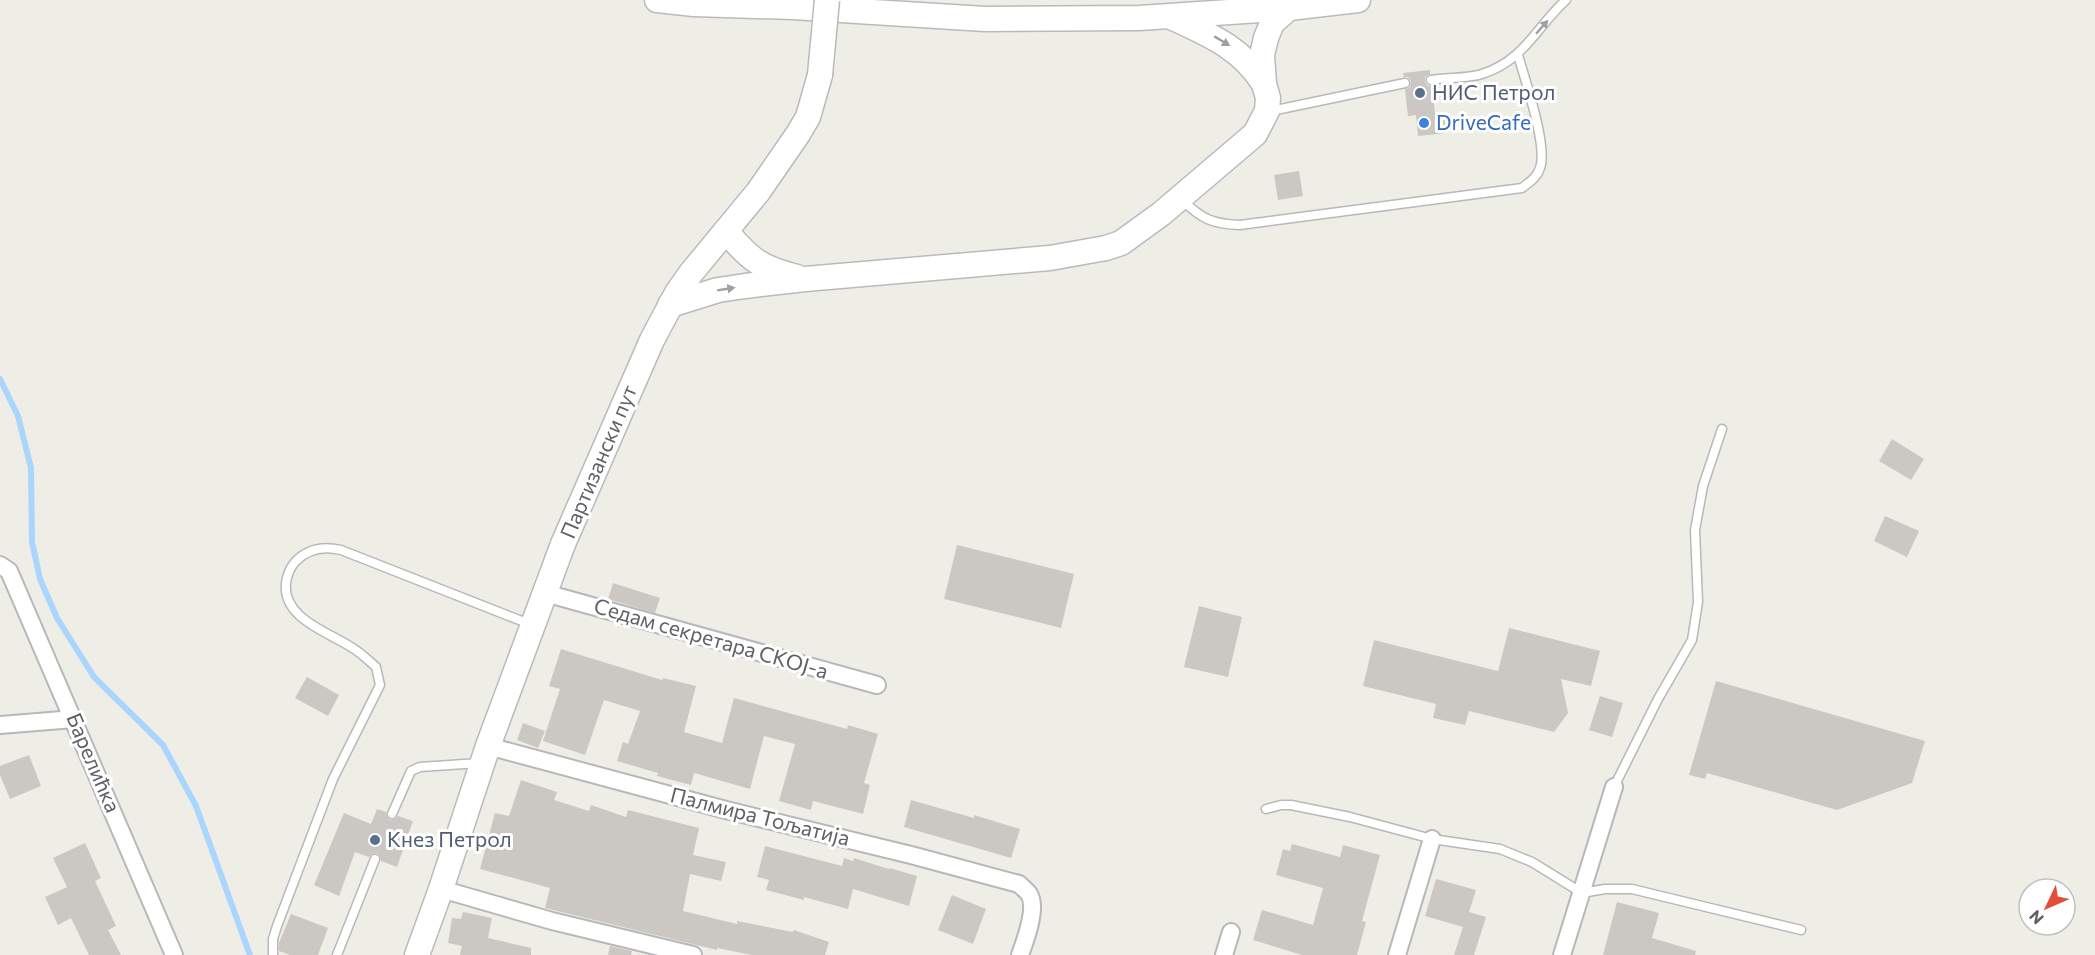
<svg xmlns="http://www.w3.org/2000/svg" width="2095" height="955" font-family="Commissioner,sans-serif">
<rect width="100%" height="100%" fill="#efeee6"/>
<g fill="none" stroke-linecap="round" stroke-linejoin="round">
<polyline stroke="#aad5fc" stroke-width="6" points="0,379 18,416 31,468 32,542 40,579 57,618 94,677 163,745 196,806 250,955"/>
</g>
<g fill="#cbc8c4">
<polygon points="1430,70 1430,74 1425,77 1425,82 1428,86 1432,86 1435,113 1444,112 1446,133 1418,136 1416,115 1408,116 1405,89 1410,87 1411,81 1408,77 1404,77 1403,73"/>
<polygon points="1299,171 1303,196 1278,200 1274,175"/>
<polygon points="1892,439 1924,459 1911,480 1879,461"/>
<polygon points="1885,516 1919,531 1907,557 1874,541"/>
<polygon points="957,545 1074,574 1061,628 944,599"/>
<polygon points="613,583 660,598 655,613 608,599"/>
<polygon points="1199,606 1242,617 1228,677 1184,667"/>
<polygon points="1509,628 1600,651 1591,686 1561,679 1568,713 1554,732 1469,711 1465,725 1433,718 1436,704 1363,686 1374,640 1498,671"/>
<polygon points="561,649 662,680 663,678 696,686 684,732 722,743 734,698 847,729 848,725 878,734 864,783 870,785 863,814 813,801 811,810 779,801 795,744 764,736 750,789 694,773 691,785 657,776 658,773 617,761 623,742 628,744 640,711 604,700 585,755 543,741 560,689 549,686"/>
<polygon points="307,677 339,695 328,716 295,698"/>
<polygon points="1716,681 1925,741 1912,783 1837,810 1707,773 1705,779 1689,775"/>
<polygon points="1600,696 1623,703 1612,737 1589,730"/>
<polygon points="523,723 545,731 538,748 517,740"/>
<polygon points="29,755 41,786 10,799 0,775 0,766"/>
<polygon points="521,780 557,792 554,800 589,811 591,805 626,817 628,810 699,828 693,855 726,862 721,881 690,874 683,911 737,924 737,921 793,932 794,930 829,942 825,955 752,955 717,948 717,950 545,908 550,888 480,869 495,813 509,816"/>
<polygon points="911,800 974,818 974,815 1020,829 1011,858 904,827"/>
<polygon points="377,809 386,812 387,817 390,820 395,819 398,816 413,821 397,867 381,861 380,856 377,853 372,854 369,857 355,852 339,896 314,885 344,813 371,824"/>
<polygon points="85,843 101,878 95,881 116,926 108,930 121,955 89,955 71,918 58,925 45,897 67,887 53,858"/>
<polygon points="1292,844 1340,857 1343,845 1380,855 1362,921 1366,922 1357,955 1302,955 1253,940 1262,910 1313,925 1323,888 1276,875 1283,849 1290,851"/>
<polygon points="765,846 842,866 844,858 853,861 854,858 889,869 890,868 917,876 909,906 853,889 848,909 804,897 804,900 766,890 769,880 757,877"/>
<polygon points="1436,879 1476,890 1469,912 1486,917 1474,955 1454,955 1463,927 1425,916"/>
<polygon points="952,895 986,909 973,944 938,930"/>
<polygon points="1617,902 1659,913 1652,938 1696,951 1695,955 1603,955"/>
<polygon points="463,912 492,918 488,938 531,948 531,955 460,955 462,946 448,943 452,918 461,919"/>
<polygon points="291,914 328,928 318,955 290,955 279,951 279,943"/>
<polygon points="610,946 632,951 631,955 608,955"/>
</g>
<g fill="none" stroke-linecap="round" stroke-linejoin="round">
<g stroke="#b7b8bc" stroke-width="11">
<g id="lane">
<path d="M 1431,80 C 1447,77 1466,79 1482,74 C 1525,60 1536,27 1566,0"/>
<polyline points="1271,111 1405,83"/>
<path d="M 1182,200 C 1202,219 1212,224 1240,225 L 1522,188 C 1529,182 1537,178 1540,168 C 1548,146 1525,80 1518,55"/>
<polyline points="1614,787 1658,699 1692,640 1698,602 1695,530 1703,486 1722,429"/>
<polyline points="1266,809 1281,805 1291,805 1350,817 1432,839 1500,849 1532,862 1582,893 1605,889 1632,889 1801,930"/>
<polyline points="392,814 411,771 420,767 479,763"/>
<path d="M 273,955 L 273,939 L 277,926 L 333,779 L 380,685 L 376,667 C 368,660 360,652 351,647 C 328,632 282,618 286,583 C 287,575 290,568 295,562 C 308,548 324,546 341,550 L 532,625"/>
<polyline points="337,955 375,859"/>
</g>
</g>
<g stroke="#b7b8bc" stroke-width="20">
<g id="street">
<polyline points="0,565 9,571 174,955"/>
<polyline points="545,593 877,685"/>
<polyline points="0,725 74,719"/>
<path d="M 488,746 L 726,810 L 911,855 L 1019,884 C 1022,887 1027,891 1029,894 C 1038,908 1025,941 1020,955"/>
<polyline points="441,889 552,921 693,955"/>
<polyline points="1224,955 1231,932"/>
<polyline points="1397,955 1432,839"/>
<polyline points="1562,955 1614,787"/>
</g>
</g>
<g stroke="#b8babf" stroke-width="27">
<g id="secondary">
<polyline points="657,0 694,4 793,7 985,19 1139,18 1289,8 1358,0"/>
<path d="M 1171,17 C 1208,34 1242,48 1264,84"/>
<path d="M 726,231 C 750,260 761,268 797,277"/>
<polyline points="670,305 718,290 745,286 805,279 1050,258 1106,248 1121,243 1161,214 1255,134 1267,111 1268,98 1264,84 1262,55 1266,38 1272,23 1289,8"/>
<polyline points="417,955 441,889 488,746 563,544 652,340 677,293 691,273 758,192 798,134 808,117 820,75"/>
</g>
</g>
<use href="#lane" stroke="#fff" stroke-width="8"/>
<use href="#street" stroke="#fff" stroke-width="16"/>
<use href="#secondary" stroke="#fff" stroke-width="24"/>
<g stroke="#b8babf" stroke-width="27" stroke-linecap="butt">
<polyline id="secondary-bridge" points="820,75 827,0"/>
</g>
<use href="#secondary-bridge" stroke="#fff" stroke-width="24"/>
</g>
<defs><path id="oneway-solid" d="M-6-.8H1V-3.2L6.5 0L1 3.2V.8H-6Z" transform="scale(1.5)"/></defs>
<g fill="#9ea0a3">
<use href="#oneway-solid" transform="translate(1542 27) rotate(-49)"/>
<use href="#oneway-solid" transform="translate(1222 41) rotate(31)"/>
<use href="#oneway-solid" transform="translate(726 289) rotate(-9)"/>
</g>
<g fill="#5c6f8a" stroke="#fff" stroke-width="2">
<circle cx="1420" cy="93" r="6"/>
<circle cx="375" cy="840" r="6"/>
</g>
<circle fill="#3f7fe0" stroke="#fff" stroke-width="2" cx="1424" cy="123" r="6"/>
<g text-anchor="middle" stroke-width="6" stroke-linejoin="round" paint-order="stroke">
<g font-size="21" fill="#4e5e75" stroke="#fff" text-anchor="start">
<text x="1432" y="100">НИС Петрол</text>
<text x="387" y="847">Кнез Петрол</text>
</g>
<g font-size="21" fill="#366cbe" stroke="#fff" text-anchor="start">
<text x="1436" y="130">DriveCafe</text>
</g>
<g font-size="21" fill="#5e6166" stroke="#fff">
<text transform="translate(599 462) rotate(-67)" y="7">Партизански пут</text>
<text transform="translate(711 639) rotate(16)" y="7">Седам секретара СКОЈ-а</text>
<text transform="translate(93 763) rotate(67)" y="7">Барелићка</text>
<text transform="translate(760 817) rotate(14)" y="7">Палмира Тољатија</text>
</g>
</g>
<g transform="translate(2047 907) rotate(226)"><circle r="28" fill="#ffffff" stroke="#bfc0c2" stroke-width="1.5"/>
<path d="M0-4.5L10 22L0 15L-10 22Z" fill="#e34d39"/>
<text y="-9" font-size="16" font-weight="bold" text-anchor="middle" fill="#5e6166">N</text>
</g>
</svg>
